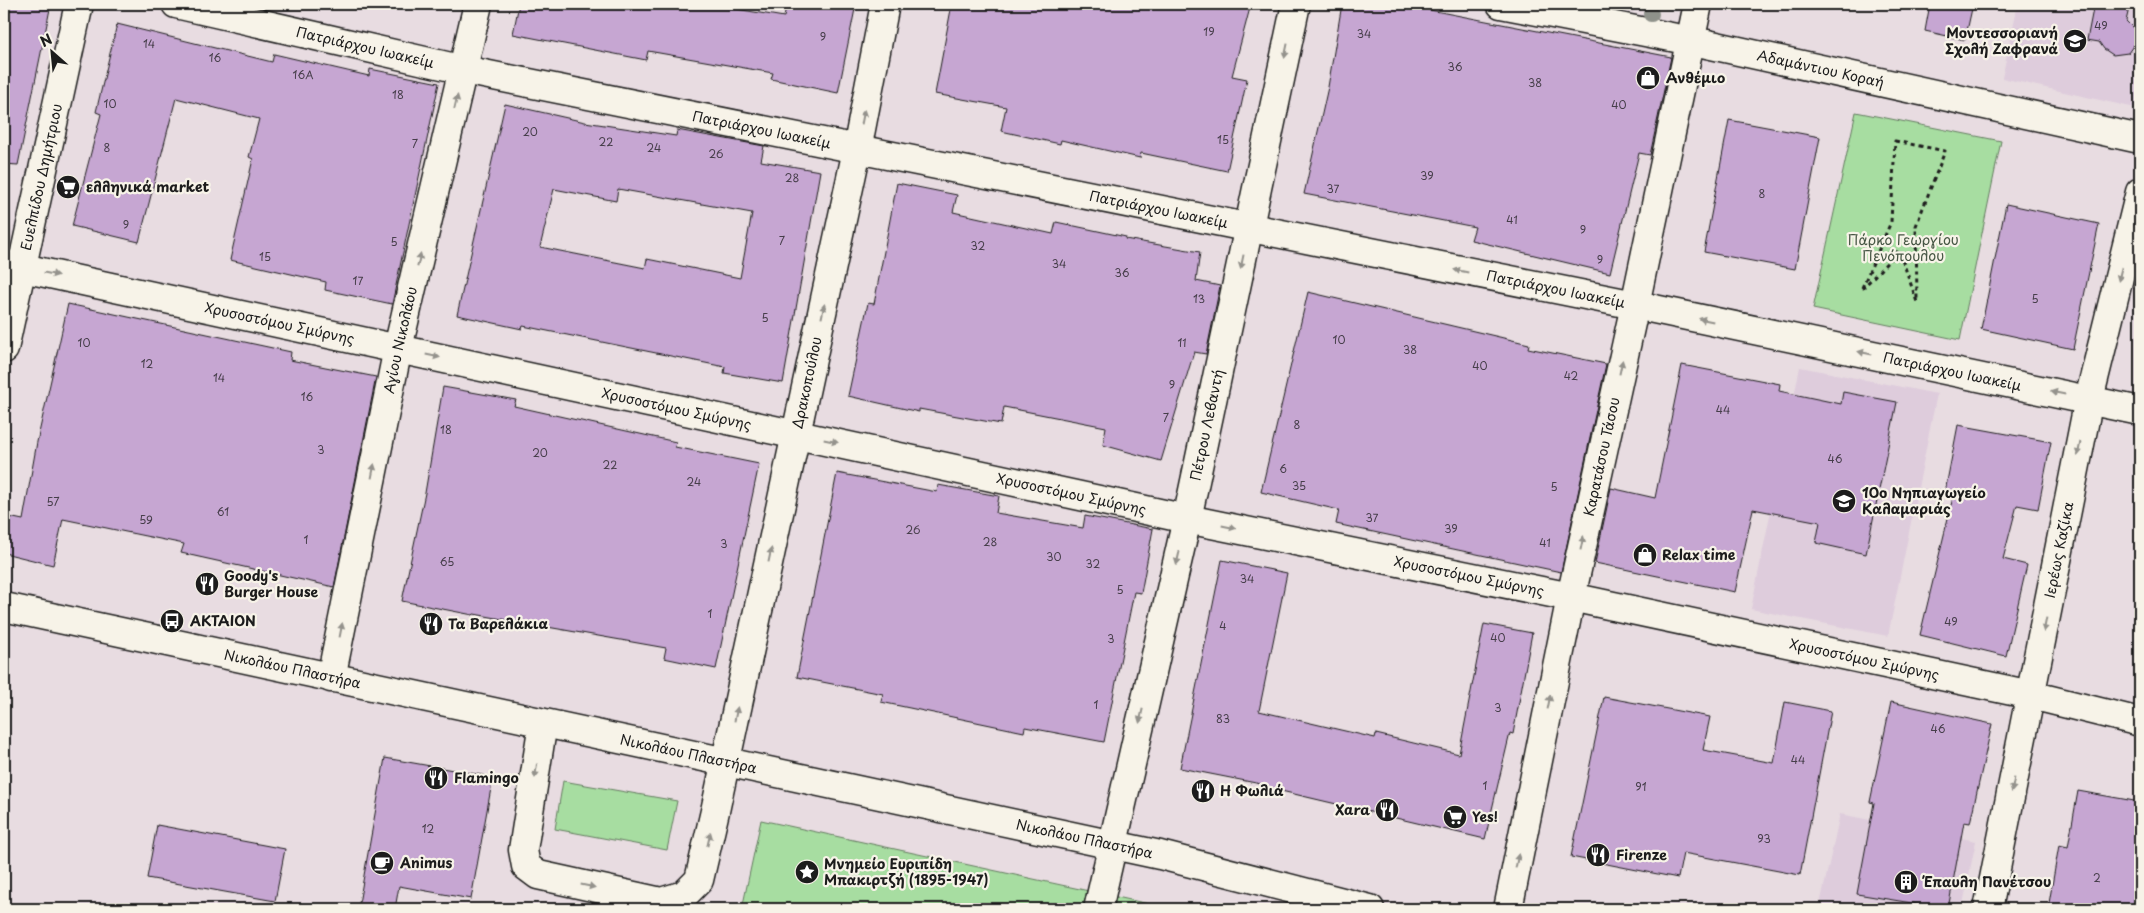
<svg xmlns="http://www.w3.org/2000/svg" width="2144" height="913" font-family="'Playpen Sans',sans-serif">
<rect width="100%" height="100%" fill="#e8dce1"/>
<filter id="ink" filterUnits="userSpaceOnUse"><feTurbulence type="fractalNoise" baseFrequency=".02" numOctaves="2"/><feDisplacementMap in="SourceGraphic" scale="10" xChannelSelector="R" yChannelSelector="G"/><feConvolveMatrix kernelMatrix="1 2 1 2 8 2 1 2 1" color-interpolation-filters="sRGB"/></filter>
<g filter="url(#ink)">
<g fill="#deccdc">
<polygon points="2018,4 2140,4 2140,109 2002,78"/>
<polygon points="1800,367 1937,394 1888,636 1751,609"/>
<polygon points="1840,814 1976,841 1962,909 1819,909"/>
</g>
<g fill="#a7dda1" stroke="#627c5e">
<polygon points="1856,112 2001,141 1960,340 1813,309"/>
<polygon points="563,781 677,801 667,850 555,829"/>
<polygon points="761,820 1172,909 742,909"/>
</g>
<g fill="#c6a6d2" stroke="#1c1c1c" fill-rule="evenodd">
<polygon points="4,4 51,4 18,165 4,164"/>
<polygon points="519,4 706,4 784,17 787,4 856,4 838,93 771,79 773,73 648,51 646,60 513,34"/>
<polygon points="952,4 1251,4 1232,76 1247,79 1227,171 1141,153 1140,158 1061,140 1060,144 1001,131 1006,107 935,94"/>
<polygon points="1342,4 1399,4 1671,57 1650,155 1639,153 1610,273 1471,240 1475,227 1304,194 1328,87"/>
<polygon points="1930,4 1973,4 1965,40 1925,31"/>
<polygon points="2094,4 2130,4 2126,21 2136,31 2135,43 2128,53 2113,55 2104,49 2099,42 2087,40"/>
<polygon points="117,24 272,62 274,54 369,76 370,69 439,83 392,304 325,290 326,282 230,260 253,159 249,157 259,119 176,98 139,242 72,226 101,114 96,112"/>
<path d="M 505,104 L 585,122 L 676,136 L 677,130 L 764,146 L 761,161 L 820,171 L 783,383 L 724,373 L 725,367 L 523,326 L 522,329 L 457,315 ZM 554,189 L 616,201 L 618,189 L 752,213 L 740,278 L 647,259 L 645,268 L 540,247 Z"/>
<polygon points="1729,120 1820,137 1795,269 1704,252"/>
<polygon points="897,183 957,195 953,212 1053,234 1056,222 1126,237 1125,239 1200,252 1196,281 1220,286 1206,354 1194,352 1161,461 1103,445 1106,427 1004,407 1001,424 919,409 919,412 848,396 868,303 874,304"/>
<polygon points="2006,204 2099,224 2073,349 1981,329"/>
<polygon points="1308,292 1529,344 1528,348 1606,364 1561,572 1336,524 1339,510 1261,492"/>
<polygon points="68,304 291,352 290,360 376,377 334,587 181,553 184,544 63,519 53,565 4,553 4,516 23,520 37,442"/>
<polygon points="1682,365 1780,384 1779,391 1841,404 1843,392 1897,402 1866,554 1816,543 1820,522 1753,509 1735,592 1595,563 1611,488 1655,498"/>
<polygon points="443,387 516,400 514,406 676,442 675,447 759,464 716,669 664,658 666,648 474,614 473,615 402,601 425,493"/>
<polygon points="1958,425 2051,442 2038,509 2017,505 2003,559 2027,565 2006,656 1920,635 1954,493 1945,492"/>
<polygon points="837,473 937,492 938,485 999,496 996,513 1083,528 1085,516 1153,529 1141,593 1134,592 1104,742 1025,727 1024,732 881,702 883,694 797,677"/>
<polygon points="1222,560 1287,573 1259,711 1375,738 1376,734 1459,754 1484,624 1532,633 1513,734 1510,733 1485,839 1260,786 1261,784 1180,768"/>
<polygon points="1604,697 1710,717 1703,750 1774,763 1785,702 1831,711 1800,875 1683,853 1678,878 1571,857"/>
<polygon points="1891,702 1992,724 1970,823 1964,822 1948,909 1857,894 1874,803 1870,802"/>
<polygon points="385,758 493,777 471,899 399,886 395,909 358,909"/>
<polygon points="2078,791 2140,802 2140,909 2048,909 2059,845 2068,847"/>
<polygon points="157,825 285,849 275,901 147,878"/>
</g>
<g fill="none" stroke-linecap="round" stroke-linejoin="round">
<g stroke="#1c1c1c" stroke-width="31">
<g id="minor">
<path id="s1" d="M 176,4 L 464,70 L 1635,305 L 2140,411"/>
<path id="s2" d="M 4,264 L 1187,519 L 1571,597 L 2031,695 L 2140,722"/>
<path id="s3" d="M 4,349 L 79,4"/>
<path id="s4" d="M 331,678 L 398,348 L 478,4"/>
<path id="s5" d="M 543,723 L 523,850 L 526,866 L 538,875 L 661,902 L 684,895 L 699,880 L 715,811 L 857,150 L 885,4"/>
<path id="s6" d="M 1098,909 L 1187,519 L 1296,4"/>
<path id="s7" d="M 1508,909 L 1571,597 L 1635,305 L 1698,4"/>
<path id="s8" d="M 1988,909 L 2089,399 L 2140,192"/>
</g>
</g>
<g stroke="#1c1c1c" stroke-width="31">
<g id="major">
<path id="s9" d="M 1501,4 L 1707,44 L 2140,139"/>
<path id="s10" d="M 4,607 L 1160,855 L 1370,909"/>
</g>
</g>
<polygon stroke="#1c1c1c" stroke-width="3" stroke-dasharray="4 4" stroke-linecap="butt" points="1895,141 1945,151 1916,226 1917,302 1899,250 1861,290 1891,222"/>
<use href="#minor" stroke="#f7f3e8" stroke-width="28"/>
<use href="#major" stroke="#f7f3e8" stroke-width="28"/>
</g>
<circle fill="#8f928b" cx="1651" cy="14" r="8"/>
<defs><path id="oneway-solid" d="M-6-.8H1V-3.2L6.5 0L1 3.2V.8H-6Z" transform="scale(1.25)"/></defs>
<g fill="#94928c">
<use href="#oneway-solid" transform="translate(1286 51) rotate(102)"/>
<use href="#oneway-solid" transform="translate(456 102) rotate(-77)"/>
<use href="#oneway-solid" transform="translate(863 117) rotate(-79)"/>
<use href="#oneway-solid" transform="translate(419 260) rotate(-77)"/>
<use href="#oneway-solid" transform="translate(1242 262) rotate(102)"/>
<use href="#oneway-solid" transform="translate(1461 271) rotate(-169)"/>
<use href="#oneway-solid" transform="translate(51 274) rotate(12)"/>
<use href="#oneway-solid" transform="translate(2120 274) rotate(104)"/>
<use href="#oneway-solid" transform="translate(823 311) rotate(-78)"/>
<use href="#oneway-solid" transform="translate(1706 320) rotate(-168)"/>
<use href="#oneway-solid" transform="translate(1865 353) rotate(-168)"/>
<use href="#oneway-solid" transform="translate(433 356) rotate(12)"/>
<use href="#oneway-solid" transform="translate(1621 367) rotate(-78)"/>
<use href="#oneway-solid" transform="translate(2058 393) rotate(-168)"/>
<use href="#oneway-solid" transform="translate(831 441) rotate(12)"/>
<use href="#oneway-solid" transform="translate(2079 449) rotate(101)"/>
<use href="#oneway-solid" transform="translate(373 471) rotate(-79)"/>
<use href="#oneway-solid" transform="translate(1229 527) rotate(12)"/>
<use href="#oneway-solid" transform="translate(1582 543) rotate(-78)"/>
<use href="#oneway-solid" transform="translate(770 555) rotate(-78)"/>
<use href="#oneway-solid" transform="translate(1178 558) rotate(103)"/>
<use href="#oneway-solid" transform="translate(2045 625) rotate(101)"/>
<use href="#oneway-solid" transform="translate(341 630) rotate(-79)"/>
<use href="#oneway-solid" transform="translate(1549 702) rotate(-79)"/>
<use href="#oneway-solid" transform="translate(736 714) rotate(-78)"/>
<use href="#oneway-solid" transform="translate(1141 716) rotate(103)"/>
<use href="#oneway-solid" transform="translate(536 771) rotate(98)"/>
<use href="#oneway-solid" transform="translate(2013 785) rotate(101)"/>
<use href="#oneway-solid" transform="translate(709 839) rotate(-77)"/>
<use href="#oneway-solid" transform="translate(1517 861) rotate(-79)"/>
<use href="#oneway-solid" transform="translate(588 886) rotate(12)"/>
</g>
</g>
<defs>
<g id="school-disc" transform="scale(1.25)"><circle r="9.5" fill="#1c1c1c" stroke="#f7f3e8"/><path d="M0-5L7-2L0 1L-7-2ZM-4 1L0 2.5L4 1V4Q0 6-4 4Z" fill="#fff"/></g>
<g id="shop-disc" transform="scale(1.25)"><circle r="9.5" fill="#1c1c1c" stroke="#f7f3e8"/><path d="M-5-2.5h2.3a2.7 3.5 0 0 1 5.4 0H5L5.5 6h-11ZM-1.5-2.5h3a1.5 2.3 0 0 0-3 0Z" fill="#fff"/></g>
<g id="supermarket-disc" transform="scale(1.25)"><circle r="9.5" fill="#1c1c1c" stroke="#f7f3e8"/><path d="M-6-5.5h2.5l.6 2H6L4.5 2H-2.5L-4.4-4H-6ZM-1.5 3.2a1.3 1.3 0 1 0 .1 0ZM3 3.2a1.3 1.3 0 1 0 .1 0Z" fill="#fff"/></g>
<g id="restaurant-disc" transform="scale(1.25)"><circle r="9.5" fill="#1c1c1c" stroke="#f7f3e8"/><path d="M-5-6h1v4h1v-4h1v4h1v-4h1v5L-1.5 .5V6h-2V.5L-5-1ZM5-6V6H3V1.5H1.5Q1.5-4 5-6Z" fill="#fff"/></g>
<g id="bus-disc" transform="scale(1.25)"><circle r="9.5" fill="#1c1c1c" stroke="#f7f3e8"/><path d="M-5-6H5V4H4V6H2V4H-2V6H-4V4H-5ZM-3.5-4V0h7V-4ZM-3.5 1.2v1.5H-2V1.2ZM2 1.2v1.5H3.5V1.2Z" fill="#fff"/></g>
<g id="cafe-disc" transform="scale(1.25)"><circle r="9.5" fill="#1c1c1c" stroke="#f7f3e8"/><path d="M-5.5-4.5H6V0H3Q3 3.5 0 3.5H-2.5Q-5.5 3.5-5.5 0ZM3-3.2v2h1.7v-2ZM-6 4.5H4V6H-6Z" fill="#fff"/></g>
<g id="sight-disc" transform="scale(1.25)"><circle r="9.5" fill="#1c1c1c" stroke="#f7f3e8"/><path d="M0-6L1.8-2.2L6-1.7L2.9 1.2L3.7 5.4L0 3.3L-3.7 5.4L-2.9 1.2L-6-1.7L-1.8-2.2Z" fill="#fff"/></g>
<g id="building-disc" transform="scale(1.25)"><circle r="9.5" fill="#1c1c1c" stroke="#f7f3e8"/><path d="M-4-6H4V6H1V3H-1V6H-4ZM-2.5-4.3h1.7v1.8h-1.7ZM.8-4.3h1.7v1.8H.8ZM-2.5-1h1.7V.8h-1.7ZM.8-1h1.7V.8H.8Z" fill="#fff"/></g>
</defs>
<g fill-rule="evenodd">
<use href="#school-disc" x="2075" y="41"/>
<use href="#shop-disc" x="1648" y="78"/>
<use href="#supermarket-disc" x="68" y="187"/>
<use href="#school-disc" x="1844" y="501"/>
<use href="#shop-disc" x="1645" y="555"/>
<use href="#restaurant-disc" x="207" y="584"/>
<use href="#bus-disc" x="172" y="621"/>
<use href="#restaurant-disc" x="431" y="624"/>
<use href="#restaurant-disc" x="436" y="778"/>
<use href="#restaurant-disc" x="1203" y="791"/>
<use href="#restaurant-disc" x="1387" y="810"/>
<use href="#supermarket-disc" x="1455" y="817"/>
<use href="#restaurant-disc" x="1598" y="855"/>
<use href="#cafe-disc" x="382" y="863"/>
<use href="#sight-disc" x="807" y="872"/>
<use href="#building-disc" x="1906" y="882"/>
</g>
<g text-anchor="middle" stroke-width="4.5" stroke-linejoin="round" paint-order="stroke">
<g font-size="11" fill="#463e4a">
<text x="2101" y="30">49</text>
<text x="1209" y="36">19</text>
<text x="1364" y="38">34</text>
<text x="823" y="41">9</text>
<text x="149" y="48">14</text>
<text x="215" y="62">16</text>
<text x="1455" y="71">36</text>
<text x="303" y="79">16A</text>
<text x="1535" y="87">38</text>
<text x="398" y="99">18</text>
<text x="110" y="108">10</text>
<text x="1619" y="109">40</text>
<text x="530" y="136">20</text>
<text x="1223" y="144">15</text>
<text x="606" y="146">22</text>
<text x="415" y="148">7</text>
<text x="107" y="152">8</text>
<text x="654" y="152">24</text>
<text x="716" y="158">26</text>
<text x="1427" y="180">39</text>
<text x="792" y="182">28</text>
<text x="1333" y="193">37</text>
<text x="1762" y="198">8</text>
<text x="1512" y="224">41</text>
<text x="126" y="229">9</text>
<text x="1583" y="234">9</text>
<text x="782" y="245">7</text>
<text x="394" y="246">5</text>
<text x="978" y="250">32</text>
<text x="265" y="261">15</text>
<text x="1600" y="264">9</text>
<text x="1059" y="268">34</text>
<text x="1122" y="277">36</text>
<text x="358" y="285">17</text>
<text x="1199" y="303">13</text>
<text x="2035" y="303">5</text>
<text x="765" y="322">5</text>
<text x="1339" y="344">10</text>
<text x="84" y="347">10</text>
<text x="1182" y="347">11</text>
<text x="1410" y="354">38</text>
<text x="147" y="368">12</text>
<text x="1480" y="370">40</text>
<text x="1571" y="380">42</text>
<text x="219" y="382">14</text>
<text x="1172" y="389">9</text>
<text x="307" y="401">16</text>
<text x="1723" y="414">44</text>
<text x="1166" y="422">7</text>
<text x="1297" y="429">8</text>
<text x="446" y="434">18</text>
<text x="321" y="454">3</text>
<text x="540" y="457">20</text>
<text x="1835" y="463">46</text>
<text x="610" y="469">22</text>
<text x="1283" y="473">6</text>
<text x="694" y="486">24</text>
<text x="1299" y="490">35</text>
<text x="1554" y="491">5</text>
<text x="53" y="506">57</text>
<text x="223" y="516">61</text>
<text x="1372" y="522">37</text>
<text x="146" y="524">59</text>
<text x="1451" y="533">39</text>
<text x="913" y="534">26</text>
<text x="306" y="544">1</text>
<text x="990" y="546">28</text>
<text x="1545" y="547">41</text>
<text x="724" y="548">3</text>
<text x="1054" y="561">30</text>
<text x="447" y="566">65</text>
<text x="1093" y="568">32</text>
<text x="1247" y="583">34</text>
<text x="1120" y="594">5</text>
<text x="710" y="618">1</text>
<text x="1951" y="626">49</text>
<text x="1223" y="630">4</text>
<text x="1498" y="642">40</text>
<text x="1111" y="643">3</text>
<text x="1096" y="709">1</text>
<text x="1498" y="712">3</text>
<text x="1223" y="723">83</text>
<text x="1938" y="733">46</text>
<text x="1798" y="764">44</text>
<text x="1485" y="790">1</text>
<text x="1641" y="791">91</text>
<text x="428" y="833">12</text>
<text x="1764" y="843">93</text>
<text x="2097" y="882">2</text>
</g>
<g font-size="14" font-weight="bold" fill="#1c1c1c" stroke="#f7f3e8" text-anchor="start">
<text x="2058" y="38" text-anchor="end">Μοντεσσοριανή<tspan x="2058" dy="16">Σχολή Ζαφρανά</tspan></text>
<text x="1666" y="83">Ανθέμιο</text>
<text x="86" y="192">ελληνικά market</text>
<text x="1862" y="498">10ο Νηπιαγωγείο<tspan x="1862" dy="16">Καλαμαριάς</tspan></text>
<text x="1662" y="560">Relax time</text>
<text x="224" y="581">Goody's<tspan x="224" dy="16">Burger House</tspan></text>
<text x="190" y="626">ΑΚΤΑΙΟΝ</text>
<text x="448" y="629">Τα Βαρελάκια</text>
<text x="454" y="783">Flamingo</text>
<text x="1220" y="796">Η Φωλιά</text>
<text x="1370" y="815" text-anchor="end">Xara</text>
<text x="1472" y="822">Yes!</text>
<text x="1616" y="860">Firenze</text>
<text x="400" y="868">Animus</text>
<text x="824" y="869">Μνημείο Ευριπίδη<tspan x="824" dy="16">Μπακιρτζή (1895-1947)</tspan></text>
<text x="1924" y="887">Έπαυλη Πανέτσου</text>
</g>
<g font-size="14" fill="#1c1c1c" stroke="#f7f3e8">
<text dy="5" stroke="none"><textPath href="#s1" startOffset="194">Πατριάρχου Ιωακείμ</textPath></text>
<text dy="5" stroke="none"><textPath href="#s9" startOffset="326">Αδαμάντιου Κοραή</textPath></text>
<text dy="5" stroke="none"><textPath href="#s1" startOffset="599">Πατριάρχου Ιωακείμ</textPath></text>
<text dy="5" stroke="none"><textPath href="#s3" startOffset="176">Ευελπίδου Δημήτριου</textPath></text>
<text dy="5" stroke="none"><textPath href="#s1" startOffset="1004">Πατριάρχου Ιωακείμ</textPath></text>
<text dy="5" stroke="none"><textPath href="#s1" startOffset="1409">Πατριάρχου Ιωακείμ</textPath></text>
<text dy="5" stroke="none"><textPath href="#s2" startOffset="282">Χρυσοστόμου Σμύρνης</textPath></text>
<text dy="5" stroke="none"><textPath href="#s4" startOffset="345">Αγίου Νικολάου</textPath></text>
<text dy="5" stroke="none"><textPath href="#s1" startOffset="1814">Πατριάρχου Ιωακείμ</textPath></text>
<text dy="5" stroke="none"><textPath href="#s5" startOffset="840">Δρακοπούλου</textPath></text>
<text dy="5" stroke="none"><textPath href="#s2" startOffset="688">Χρυσοστόμου Σμύρνης</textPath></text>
<text dy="5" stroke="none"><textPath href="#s6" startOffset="496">Πέτρου Λεβαντή</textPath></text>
<text dy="5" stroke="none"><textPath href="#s7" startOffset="462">Καρατάσου Τάσου</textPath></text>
<text dy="5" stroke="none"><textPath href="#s2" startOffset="1092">Χρυσοστόμου Σμύρνης</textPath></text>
<text dy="5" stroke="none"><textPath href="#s8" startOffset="366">Ιερέως Καζίκα</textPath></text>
<text dy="5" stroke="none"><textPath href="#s2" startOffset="1498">Χρυσοστόμου Σμύρνης</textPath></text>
<text dy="5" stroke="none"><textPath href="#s2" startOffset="1902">Χρυσοστόμου Σμύρνης</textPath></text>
<text dy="5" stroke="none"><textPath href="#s10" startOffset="295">Νικολάου Πλαστήρα</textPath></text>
<text dy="5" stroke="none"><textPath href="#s10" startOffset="700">Νικολάου Πλαστήρα</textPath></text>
<text dy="5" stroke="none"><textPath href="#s10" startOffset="1105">Νικολάου Πλαστήρα</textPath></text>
</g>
<g font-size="14" fill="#465644" stroke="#f7f3e8">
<text x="1903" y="245">Πάρκο Γεωργίου<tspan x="1903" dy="16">Πενόπουλου</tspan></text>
</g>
</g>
<rect width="2144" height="913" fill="none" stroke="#f7f3e8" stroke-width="20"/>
<rect x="10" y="10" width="2124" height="893" fill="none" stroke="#1c1c1c" stroke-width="2" filter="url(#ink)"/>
<g transform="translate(52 52) rotate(333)" stroke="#f7f3e8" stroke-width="4" paint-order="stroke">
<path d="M0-4L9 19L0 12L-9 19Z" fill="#1c1c1c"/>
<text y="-8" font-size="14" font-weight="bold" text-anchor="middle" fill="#1c1c1c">N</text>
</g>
</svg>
